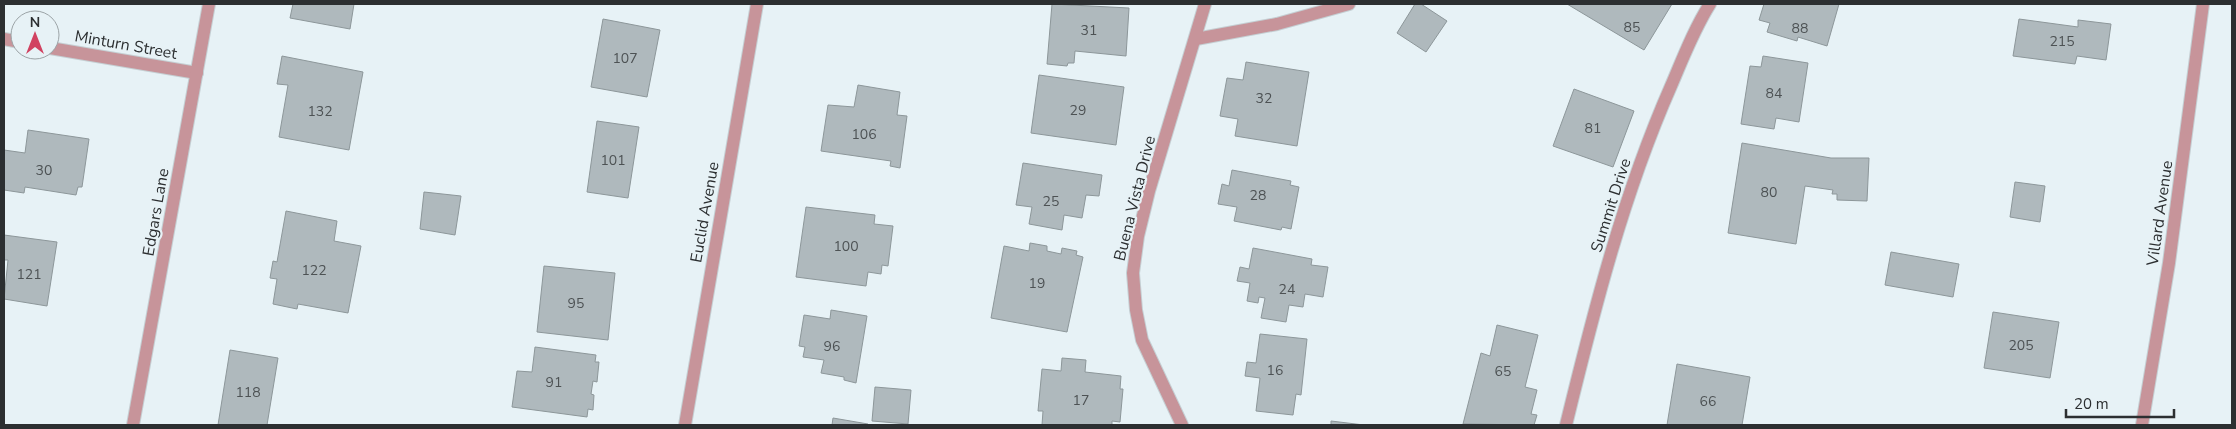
<svg xmlns="http://www.w3.org/2000/svg" width="2236" height="429" font-family="'Nunito Sans',sans-serif">
<rect width="100%" height="100%" fill="#e7f2f6"/>
<g fill="#afb9bd" stroke="#8d979a">
<polygon points="293,4 354,4 350,29 290,18"/>
<polygon points="1052,4 1129,8 1126,56 1075,51 1074,63 1068,63 1067,66 1047,64"/>
<polygon points="1415,4 1421,4 1447,21 1426,52 1397,33"/>
<polygon points="1567,4 1672,4 1644,50"/>
<polygon points="1764,4 1839,4 1827,46 1798,37 1797,41 1767,32 1770,23 1759,20"/>
<polygon points="603,19 660,30 647,97 591,87"/>
<polygon points="2019,19 2078,27 2078,20 2111,24 2106,60 2077,56 2075,64 2013,56"/>
<polygon points="282,56 363,72 349,150 279,137 288,85 277,84"/>
<polygon points="1763,56 1808,63 1799,122 1776,118 1774,129 1741,124 1750,66 1761,67"/>
<polygon points="1246,62 1309,72 1297,146 1235,136 1238,119 1220,116 1227,78 1243,80"/>
<polygon points="1039,75 1124,87 1116,145 1031,133"/>
<polygon points="858,85 900,92 897,115 907,116 900,168 890,166 891,161 821,151 828,105 854,107"/>
<polygon points="1574,89 1634,111 1613,167 1553,146"/>
<polygon points="597,121 639,127 628,198 587,192"/>
<polygon points="28,130 89,139 82,187 78,187 76,195 25,187 24,193 4,190 4,150 25,153"/>
<polygon points="1742,143 1831,158 1869,158 1867,201 1837,200 1837,194 1832,194 1833,190 1805,186 1796,244 1728,233"/>
<polygon points="1023,163 1102,175 1099,196 1086,195 1082,218 1064,215 1062,230 1029,224 1032,207 1016,205"/>
<polygon points="1232,170 1291,181 1290,185 1299,187 1291,229 1282,227 1281,230 1234,221 1237,207 1218,204 1222,184 1229,186"/>
<polygon points="2015,182 2045,186 2040,222 2010,217"/>
<polygon points="424,192 461,196 455,235 420,229"/>
<polygon points="806,207 875,215 874,224 893,226 888,266 882,265 881,274 868,272 866,286 796,277"/>
<polygon points="286,211 337,221 334,241 361,246 348,313 298,304 297,309 273,304 277,279 270,278 273,261 277,262"/>
<polygon points="4,235 57,242 47,306 4,299 8,260 4,260"/>
<polygon points="1030,243 1047,246 1047,251 1061,254 1062,248 1077,251 1076,255 1083,257 1067,332 991,318 1004,246 1029,251"/>
<polygon points="1253,248 1312,259 1311,265 1328,267 1323,297 1305,294 1303,307 1289,305 1286,322 1261,318 1265,298 1259,297 1258,303 1247,301 1250,283 1237,281 1240,267 1249,269"/>
<polygon points="1891,252 1959,264 1953,297 1885,285"/>
<polygon points="544,266 615,273 608,340 537,332"/>
<polygon points="831,310 867,316 856,383 844,380 844,377 821,373 824,360 803,357 805,347 799,346 804,315 830,319"/>
<polygon points="1993,312 2059,322 2050,378 1984,368"/>
<polygon points="1497,325 1538,335 1525,387 1537,390 1531,414 1537,415 1534,425 1463,424 1481,353 1490,356"/>
<polygon points="1260,334 1307,339 1301,395 1296,394 1293,415 1256,411 1260,378 1245,376 1247,362 1256,363"/>
<polygon points="535,347 596,355 595,362 599,362 597,382 593,381 591,394 594,395 593,410 588,409 587,417 512,407 517,371 532,372"/>
<polygon points="230,350 278,358 267,425 218,425"/>
<polygon points="1062,358 1086,360 1085,372 1121,376 1120,389 1123,389 1120,422 1112,421 1112,425 1042,425 1043,411 1038,411 1042,369 1061,371"/>
<polygon points="1677,364 1750,377 1742,425 1667,425"/>
<polygon points="875,387 911,390 908,424 872,421"/>
<polygon points="833,418 868,424 868,425 832,425"/>
<polygon points="1331,421 1364,425 1331,425"/>
</g>
<g fill="none" stroke-linecap="round" stroke-linejoin="round">
<g stroke="#c5cfd3" stroke-width="14">
<g id="street">
<polyline points="4,39 20,42"/>
<polyline points="1196,39 1277,24 1349,4"/>
<polyline points="50,48 197,73"/>
<polyline points="133,425 209,4"/>
<polyline points="685,425 757,4"/>
<polyline points="1182,425 1142,340 1136,310 1133,273 1138,236 1149,191 1205,4"/>
<path d="M 1566,425 C 1594,310 1623,195 1671,86 C 1683,58 1694,29 1710,4"/>
<polyline points="2142,425 2169,263 2203,4"/>
</g>
</g>
<use href="#street" stroke="#c7949a" stroke-width="12"/>
</g>
<g text-anchor="middle" stroke-width="4.5" stroke-linejoin="round" paint-order="stroke">
<g font-size="14" fill="#4d5254">
<text x="1632" y="32">85</text>
<text x="1800" y="33">88</text>
<text x="1089" y="35">31</text>
<text x="2062" y="46">215</text>
<text x="625" y="63">107</text>
<text x="1774" y="98">84</text>
<text x="1264" y="103">32</text>
<text x="1078" y="115">29</text>
<text x="320" y="116">132</text>
<text x="1593" y="133">81</text>
<text x="864" y="139">106</text>
<text x="613" y="165">101</text>
<text x="44" y="175">30</text>
<text x="1769" y="197">80</text>
<text x="1258" y="200">28</text>
<text x="1051" y="206">25</text>
<text x="846" y="251">100</text>
<text x="314" y="275">122</text>
<text x="29" y="279">121</text>
<text x="1037" y="288">19</text>
<text x="1287" y="294">24</text>
<text x="576" y="308">95</text>
<text x="2021" y="350">205</text>
<text x="832" y="351">96</text>
<text x="1275" y="375">16</text>
<text x="1503" y="376">65</text>
<text x="554" y="387">91</text>
<text x="248" y="397">118</text>
<text x="1081" y="405">17</text>
<text x="1708" y="406">66</text>
</g>
<g font-size="16" fill="#2c2f31" stroke="#e7f2f6">
<text transform="translate(126 44) rotate(10)" y="6">Minturn Street</text>
<text transform="translate(1134 198) rotate(-76)" y="6">Buena Vista Drive</text>
<text transform="translate(1610 205) rotate(-72)" y="6">Summit Drive</text>
<text transform="translate(155 212) rotate(-80)" y="6">Edgars Lane</text>
<text transform="translate(704 212) rotate(-80)" y="6">Euclid Avenue</text>
<text transform="translate(2159 213) rotate(-82)" y="6">Villard Avenue</text>
</g>
</g>
<rect width="2236" height="429" fill="none" stroke="#2c2f31" stroke-width="10"/>
<g transform="translate(35 35)"><circle r="24" fill="#e7f2f6" stroke="#9ca4a7"/>
<path d="M0-4L9 19L0 12L-9 19Z" fill="#d14261"/>
<text y="-8" font-size="14" font-weight="bold" text-anchor="middle" fill="#2c2f31">N</text>
</g>
<path d="M2066 409v8h108v-8" fill="none" stroke="#2c2f31" stroke-width="2.5"/>
<text x="2074" y="409" font-size="15" fill="#2c2f31" stroke="#e7f2f6" stroke-width="4" paint-order="stroke">20 m</text>
</svg>
